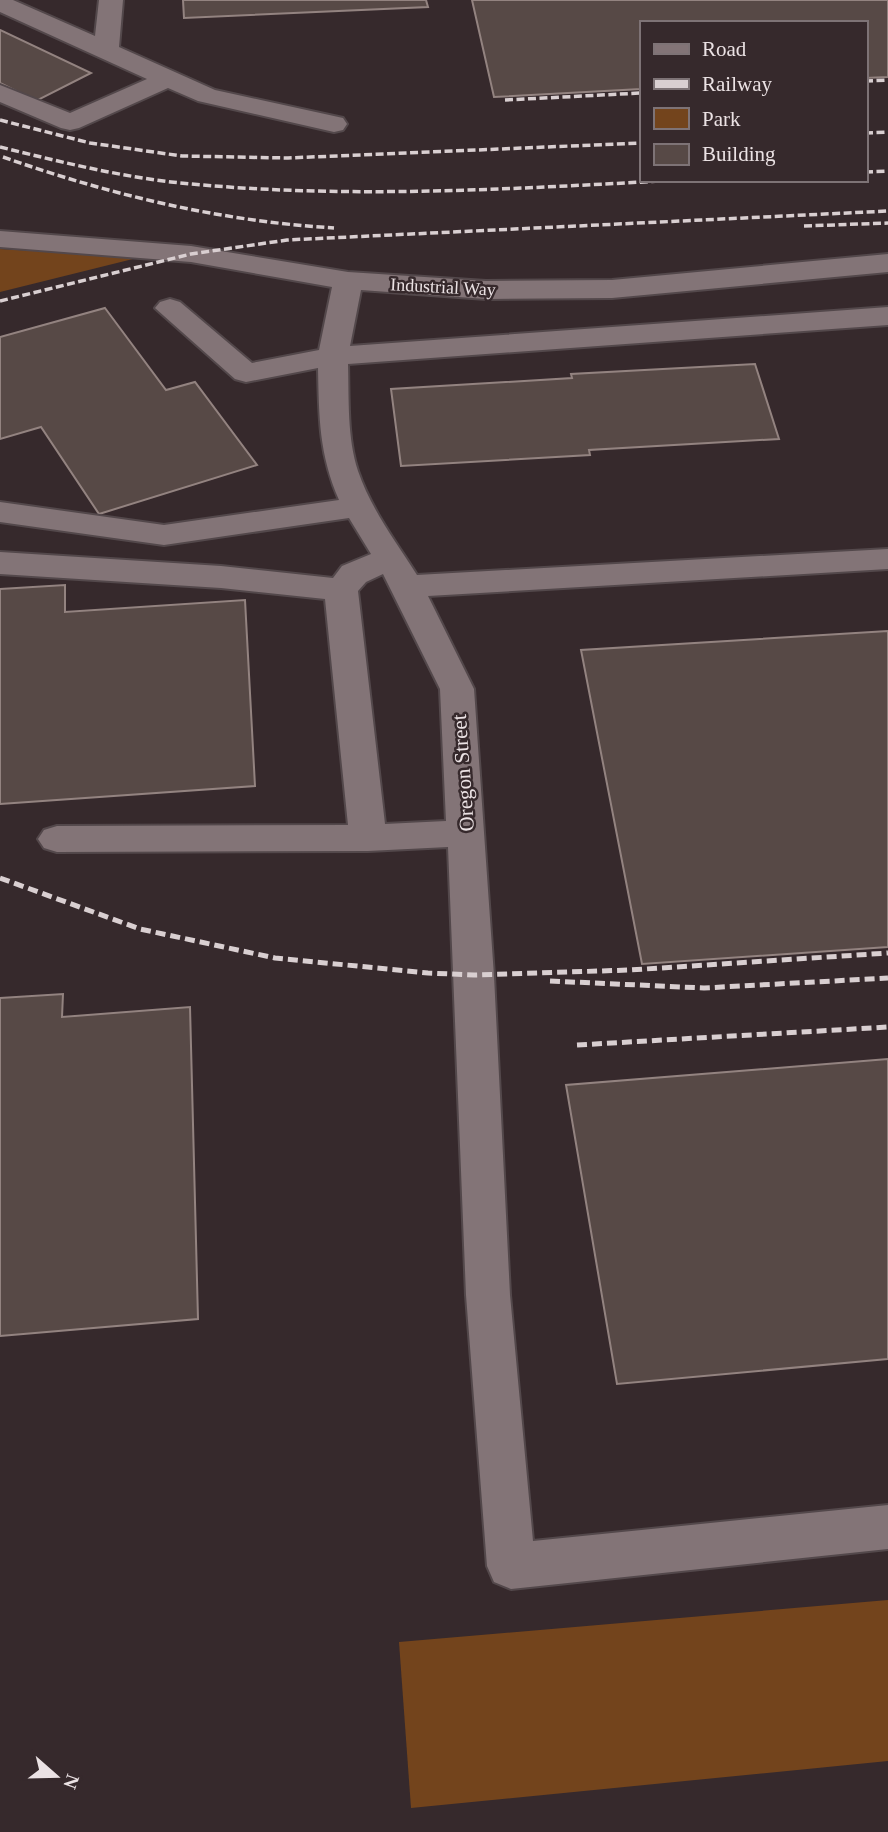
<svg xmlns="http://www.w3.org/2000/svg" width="888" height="1832" font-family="'Times New Roman',serif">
<rect width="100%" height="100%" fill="#36292c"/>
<g fill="#73441c">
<polygon points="0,249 141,257 0,292"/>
<polygon points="888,1600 888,1761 411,1808 399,1642"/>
</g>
<g fill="#574946" stroke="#938380" stroke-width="2">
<polygon points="183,0 426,0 428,7 184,18"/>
<polygon points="472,0 888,0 888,77 865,78 865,23 641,23 641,89 494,97"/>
<polygon points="0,30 91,73 36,101 0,83"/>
<polygon points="105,308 166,390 195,382 257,465 99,514 41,427 0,439 0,337"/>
<polygon points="755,364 779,439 589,450 590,455 401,466 391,389 572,378 571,374"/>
<polygon points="65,585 65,612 245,600 255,786 0,804 0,589"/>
<polygon points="888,631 888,947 642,964 581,650"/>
<polygon points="63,994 62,1017 190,1007 198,1319 0,1336 0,998"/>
<polygon points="888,1059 888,1359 617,1384 566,1085"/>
</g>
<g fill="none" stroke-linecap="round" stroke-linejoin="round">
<g stroke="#53484b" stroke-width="4">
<g id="minor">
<polygon points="0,0 13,0 95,36 99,0 123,0 119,47 215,90 343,118 347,124 343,130 334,132 198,101 168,88 79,128 70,130 61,128 0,102 0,85 70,113 147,79 0,12"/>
<path d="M 0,231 L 191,246 L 348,272 L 486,281 L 612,280 L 888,254 L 888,272 L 612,298 L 486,299 L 361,290 L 350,346 L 888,307 L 888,325 L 348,364 C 349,399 347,438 358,471 C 371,509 396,542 417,575 L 888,549 L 888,569 L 428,596 L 474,689 L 494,976 L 510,1295 L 533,1541 L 888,1505 L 888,1549 L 511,1589 L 494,1582 L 487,1566 L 466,1295 L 448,847 L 368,851 L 57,852 L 44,848 L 38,839 L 44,830 L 57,826 L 348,825 L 325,599 L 221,588 L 0,574 L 0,552 L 221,566 L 333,578 L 342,566 L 371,554 L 349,518 L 164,545 L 0,522 L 0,502 L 164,525 L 339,500 C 319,454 319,417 318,368 L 246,382 L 235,379 L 155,308 L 160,302 L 170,299 L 180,302 L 252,363 L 319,350 L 332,287 L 191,262 L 0,247 ZM 383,574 L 440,689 L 446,821 L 385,824 L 358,591 L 366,582 Z"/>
</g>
</g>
<use href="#minor" fill="#837477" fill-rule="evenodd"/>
<g stroke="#d9cfd1" stroke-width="3.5" stroke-dasharray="8 3.5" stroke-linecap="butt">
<polyline points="865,81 888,80"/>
<polyline points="505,100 641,93"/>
<polyline points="0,120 90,143 182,156 288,158 641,143"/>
<polyline points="865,133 888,132"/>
<path d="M 0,147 C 57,161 113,175 171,182 C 341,200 510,189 680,180"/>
<path d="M 3,157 C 111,195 219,221 334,228"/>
<polyline points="865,172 888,171"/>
<polyline points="804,226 888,223"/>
<polyline points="0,301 191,254 287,240 888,211"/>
</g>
<g stroke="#d9cfd1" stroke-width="5" stroke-dasharray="10 5" stroke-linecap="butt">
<polyline points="0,878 140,929 275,958 428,973 474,975 630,970 888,953"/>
<polyline points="550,981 704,988 888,978"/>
<polyline points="577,1045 888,1027"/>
</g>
</g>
<g text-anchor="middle" stroke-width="5" stroke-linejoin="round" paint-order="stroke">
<g font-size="18" fill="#ebe2e4" stroke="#36292c">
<text transform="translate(443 287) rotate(3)" y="6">Industrial Way</text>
</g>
<g font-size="21" fill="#ebe2e4" stroke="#36292c">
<text transform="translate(463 773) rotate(-94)" y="7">Oregon Street</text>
</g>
</g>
<rect x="640" y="21" width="228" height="161" fill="#36292c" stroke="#7e7376" stroke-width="2"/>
<rect x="654" y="44" width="35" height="10" fill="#837477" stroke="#7e7376" stroke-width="2"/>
<text x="702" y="56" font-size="21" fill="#ebe2e4">Road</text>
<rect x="654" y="79" width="35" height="10" fill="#d9cfd1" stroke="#7e7376" stroke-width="2"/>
<text x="702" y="91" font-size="21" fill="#ebe2e4">Railway</text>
<rect x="654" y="108" width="35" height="21" fill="#73441c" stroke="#7e7376" stroke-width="2"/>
<text x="702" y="126" font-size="21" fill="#ebe2e4">Park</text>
<rect x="654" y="144" width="35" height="21" fill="#574946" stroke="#7e7376" stroke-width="2"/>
<text x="702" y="161" font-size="21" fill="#ebe2e4">Building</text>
<g transform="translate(56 1776) rotate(110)" stroke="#36292c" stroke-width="5" paint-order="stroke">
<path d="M0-5L12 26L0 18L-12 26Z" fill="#ebe2e4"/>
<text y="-10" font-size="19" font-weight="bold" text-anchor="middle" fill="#ebe2e4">N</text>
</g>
</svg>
